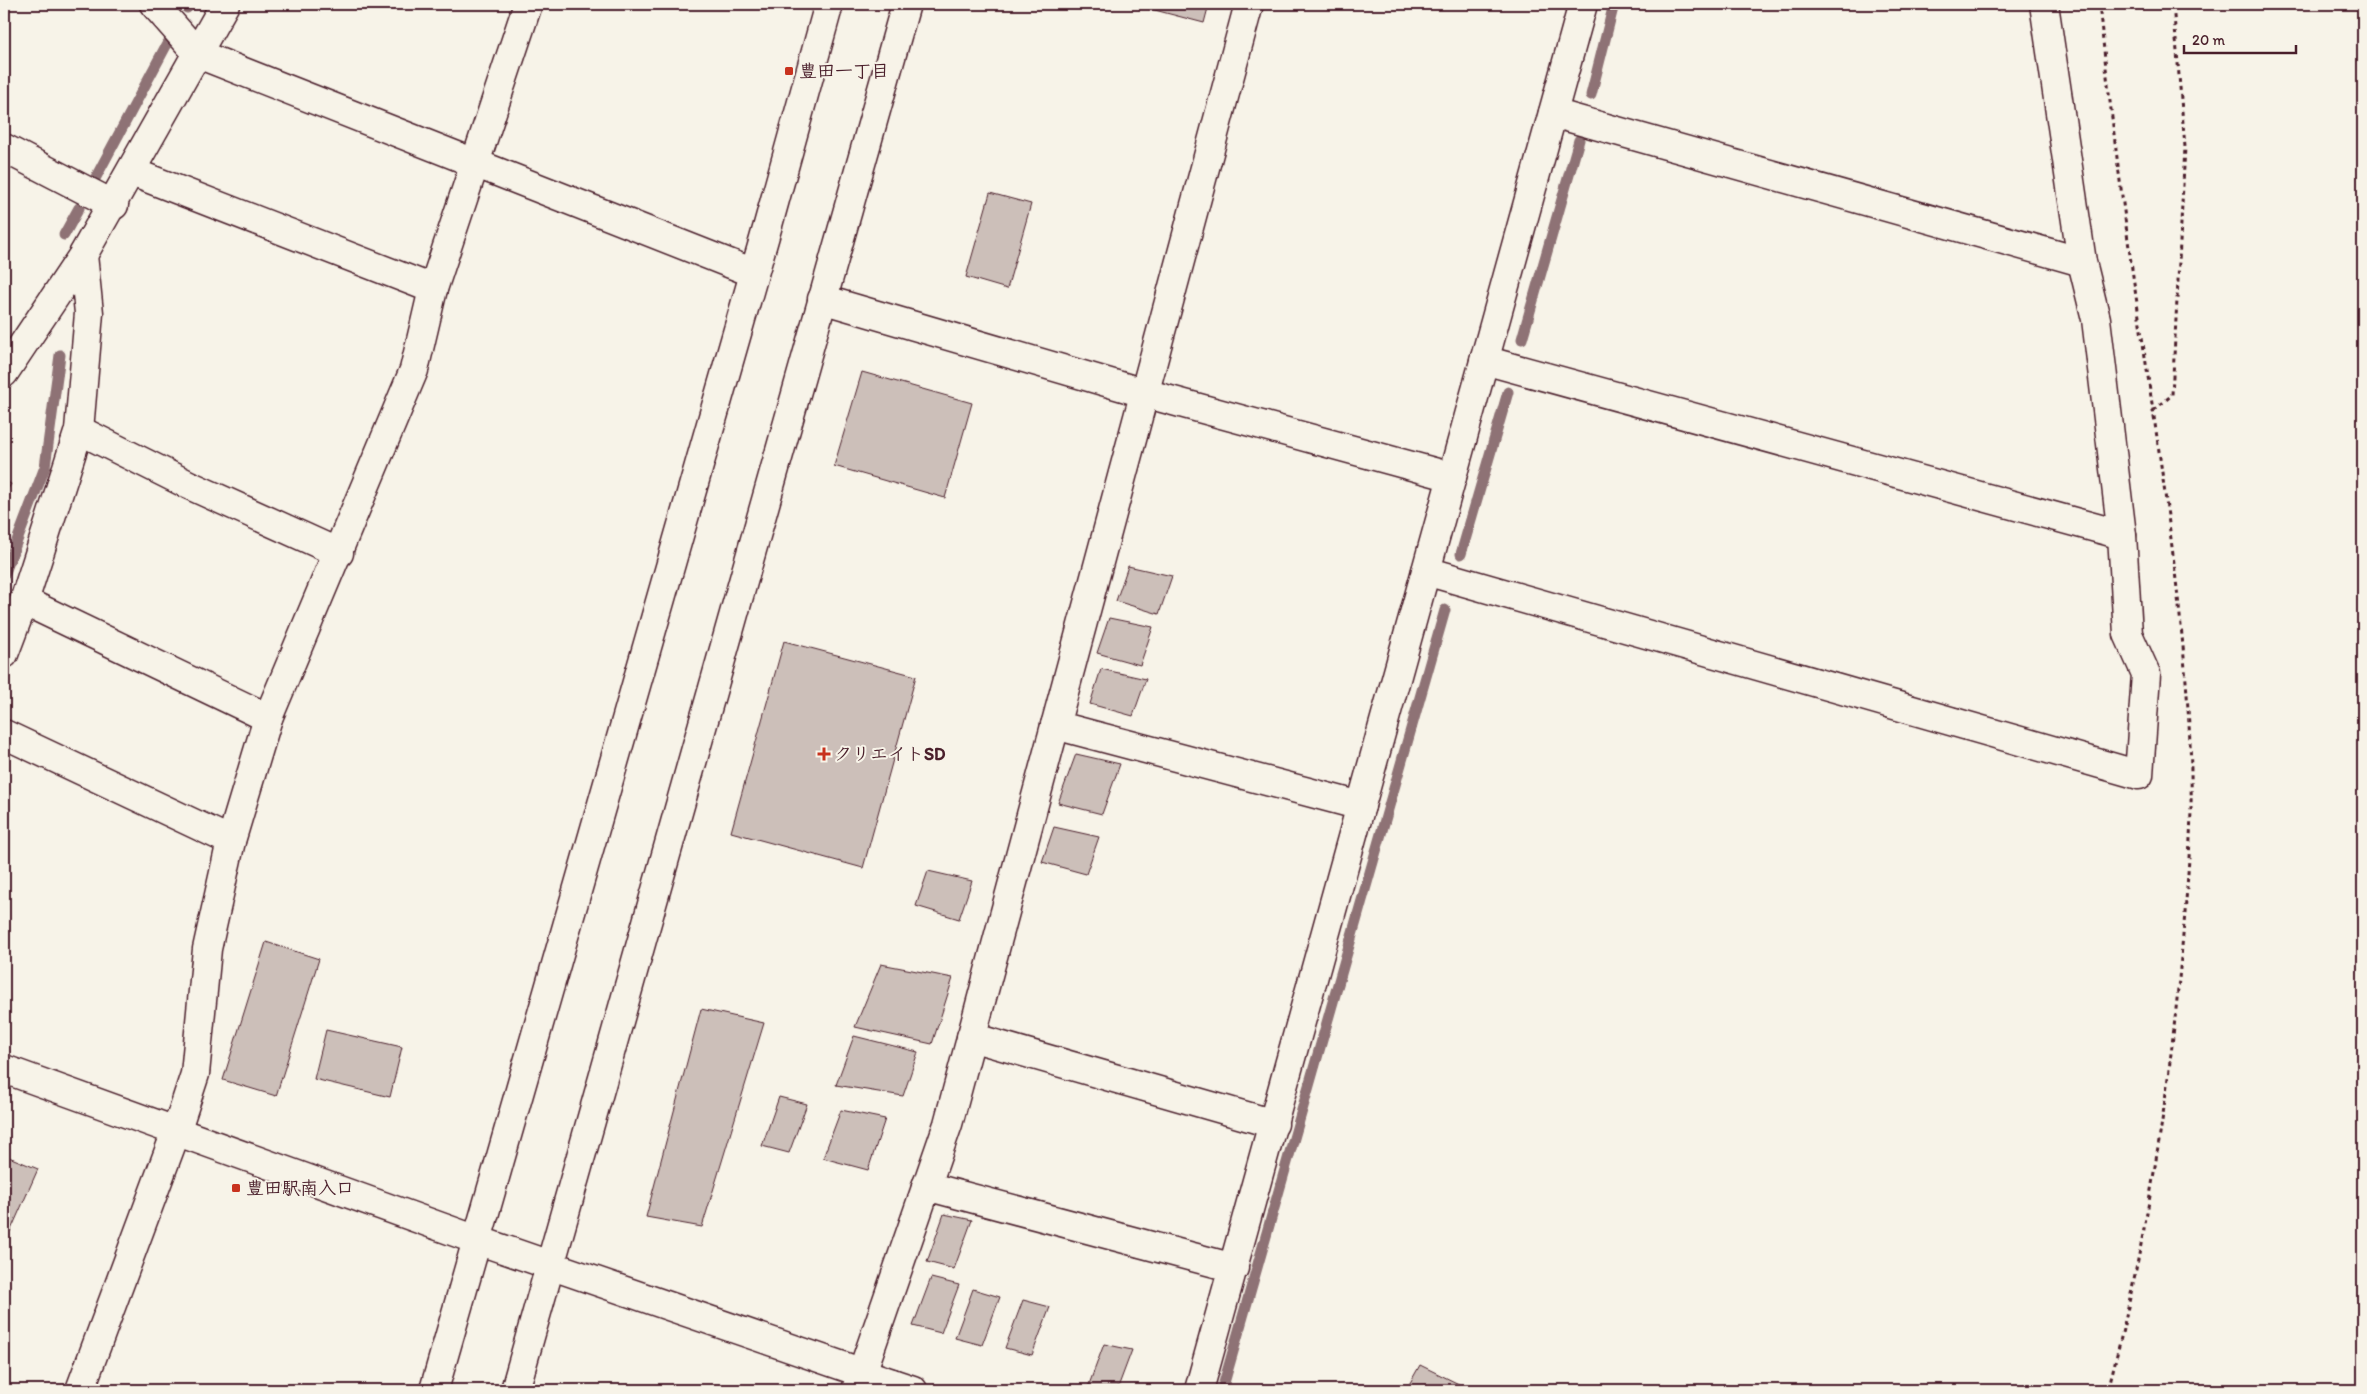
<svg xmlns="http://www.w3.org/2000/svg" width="2367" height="1394" font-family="Itim,'Klee One',sans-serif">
<rect width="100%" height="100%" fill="#f7f3e8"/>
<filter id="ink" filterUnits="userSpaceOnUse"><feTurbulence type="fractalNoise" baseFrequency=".02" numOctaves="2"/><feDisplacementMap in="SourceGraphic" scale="10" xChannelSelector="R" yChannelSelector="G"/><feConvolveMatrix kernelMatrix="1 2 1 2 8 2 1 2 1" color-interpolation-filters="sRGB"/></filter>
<g filter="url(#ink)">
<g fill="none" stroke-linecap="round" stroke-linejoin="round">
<g stroke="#8e7275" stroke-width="11">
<polyline points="187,8 190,4"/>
<polyline points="1591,95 1614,4"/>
<polyline points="96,177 167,44"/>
<polyline points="64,235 79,208"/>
<polyline points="1522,339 1579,140"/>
<polyline points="1461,554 1508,392"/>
<polyline points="4,575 45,467 60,355"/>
<polyline points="1222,1390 1445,610"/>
</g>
</g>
<g fill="#ccbfb9" stroke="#4a1f2b">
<polygon points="1132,4 1209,4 1204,23"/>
<polygon points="990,193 1031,204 1007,289 966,277"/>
<polygon points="862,372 972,403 945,498 834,466"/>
<polygon points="4,480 11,484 4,496"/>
<polygon points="1128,566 1172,576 1159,614 1116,601"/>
<polygon points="1109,618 1153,627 1140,665 1097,653"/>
<polygon points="784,641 916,676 863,868 731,832"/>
<polygon points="1101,669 1146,679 1133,716 1090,704"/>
<polygon points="1076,754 1120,764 1102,814 1058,803"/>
<polygon points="1054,827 1099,837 1086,874 1042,862"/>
<polygon points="928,871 972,881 959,919 916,906"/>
<polygon points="266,942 319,959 276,1096 223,1080"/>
<polygon points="881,964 953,978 932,1044 855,1027"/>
<polygon points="701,1009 764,1023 702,1227 646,1217"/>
<polygon points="326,1030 402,1047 390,1097 314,1079"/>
<polygon points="854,1036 918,1052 903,1096 836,1085"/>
<polygon points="779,1097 807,1104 789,1153 762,1146"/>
<polygon points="841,1110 885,1119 868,1170 823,1158"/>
<polygon points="4,1155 38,1169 10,1232 4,1230"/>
<polygon points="944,1214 972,1220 954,1269 927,1262"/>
<polygon points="931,1278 959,1285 941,1333 913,1326"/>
<polygon points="973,1289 1000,1297 982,1345 955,1338"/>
<polygon points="1023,1300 1050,1307 1032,1355 1005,1348"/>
<polygon points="1104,1344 1132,1350 1117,1390 1087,1390"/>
<polygon points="1420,1365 1471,1390 1406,1390"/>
</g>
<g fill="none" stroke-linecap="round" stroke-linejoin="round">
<g stroke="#4a1f2b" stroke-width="31">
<g id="street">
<polyline points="154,4 198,54 754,273"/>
<polyline points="1553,113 2082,262"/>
<polyline points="4,148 114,205"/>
<polyline points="132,172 433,289"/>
<polyline points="822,299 1144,393 1452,477"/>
<polyline points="1484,360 2122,535"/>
<polyline points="4,373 83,255 225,4"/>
<polyline points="79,430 189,485 339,553"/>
<polyline points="1426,571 2139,775 2146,674 2128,634 2122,535 2096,319 2082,262 2044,4"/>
<polyline points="24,601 268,718"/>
<polyline points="4,654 24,601 79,430 89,313 83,255"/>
<polyline points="1055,725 1361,806"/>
<polyline points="4,734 231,841"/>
<polyline points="971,1037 1274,1124"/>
<polyline points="926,1186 1234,1268"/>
<polyline points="892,1383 913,1390"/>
<polyline points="80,1390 176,1132 195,1074 207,949 231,841 268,718 414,370 433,289 528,4"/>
<polyline points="856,1390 948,1124 1249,4"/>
<polyline points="1199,1390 1583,4"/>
</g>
</g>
<g stroke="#4a1f2b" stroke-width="31">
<g id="secondary">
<polyline points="4,1069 477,1240 892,1383"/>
<polyline points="434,1390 768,225 829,4"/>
<polyline points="515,1390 906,4"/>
</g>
</g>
<g stroke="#4a1f2b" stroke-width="3" stroke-dasharray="4 4" stroke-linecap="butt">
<path d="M 2099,4 C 2108,90 2119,176 2131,262 C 2154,422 2182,582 2190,743 C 2194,818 2187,893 2180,968 C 2167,1111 2144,1251 2108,1390"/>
<polyline points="2154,410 2172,395 2185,147 2173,4"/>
</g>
<use href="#street" stroke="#f7f3e8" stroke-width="28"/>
<use href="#secondary" stroke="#f7f3e8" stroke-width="28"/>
</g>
</g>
<g fill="#c8321e" stroke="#f7f3e8" stroke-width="2">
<rect x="784" y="66" width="10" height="10" rx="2.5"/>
<path d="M821.5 746.5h5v5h5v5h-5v5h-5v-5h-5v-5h5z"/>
<rect x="231" y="1183" width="10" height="10" rx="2.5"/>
</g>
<g text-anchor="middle" stroke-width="4" stroke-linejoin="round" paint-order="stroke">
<g font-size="18" font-weight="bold" fill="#4a1f2b" stroke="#f7f3e8" text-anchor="start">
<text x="799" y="77">豊田一丁目</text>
<text x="834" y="760">クリエイトSD</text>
<text x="246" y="1194">豊田駅南入口</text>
</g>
</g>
<rect width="2367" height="1394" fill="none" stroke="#f7f3e8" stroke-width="20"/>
<rect x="10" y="10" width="2347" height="1374" fill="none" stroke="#4a1f2b" stroke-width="2" filter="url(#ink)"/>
<path d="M2184 45v8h112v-8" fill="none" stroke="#4a1f2b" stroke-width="2.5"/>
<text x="2192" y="45" font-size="15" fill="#4a1f2b" stroke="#f7f3e8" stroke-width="4" paint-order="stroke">20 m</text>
</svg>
